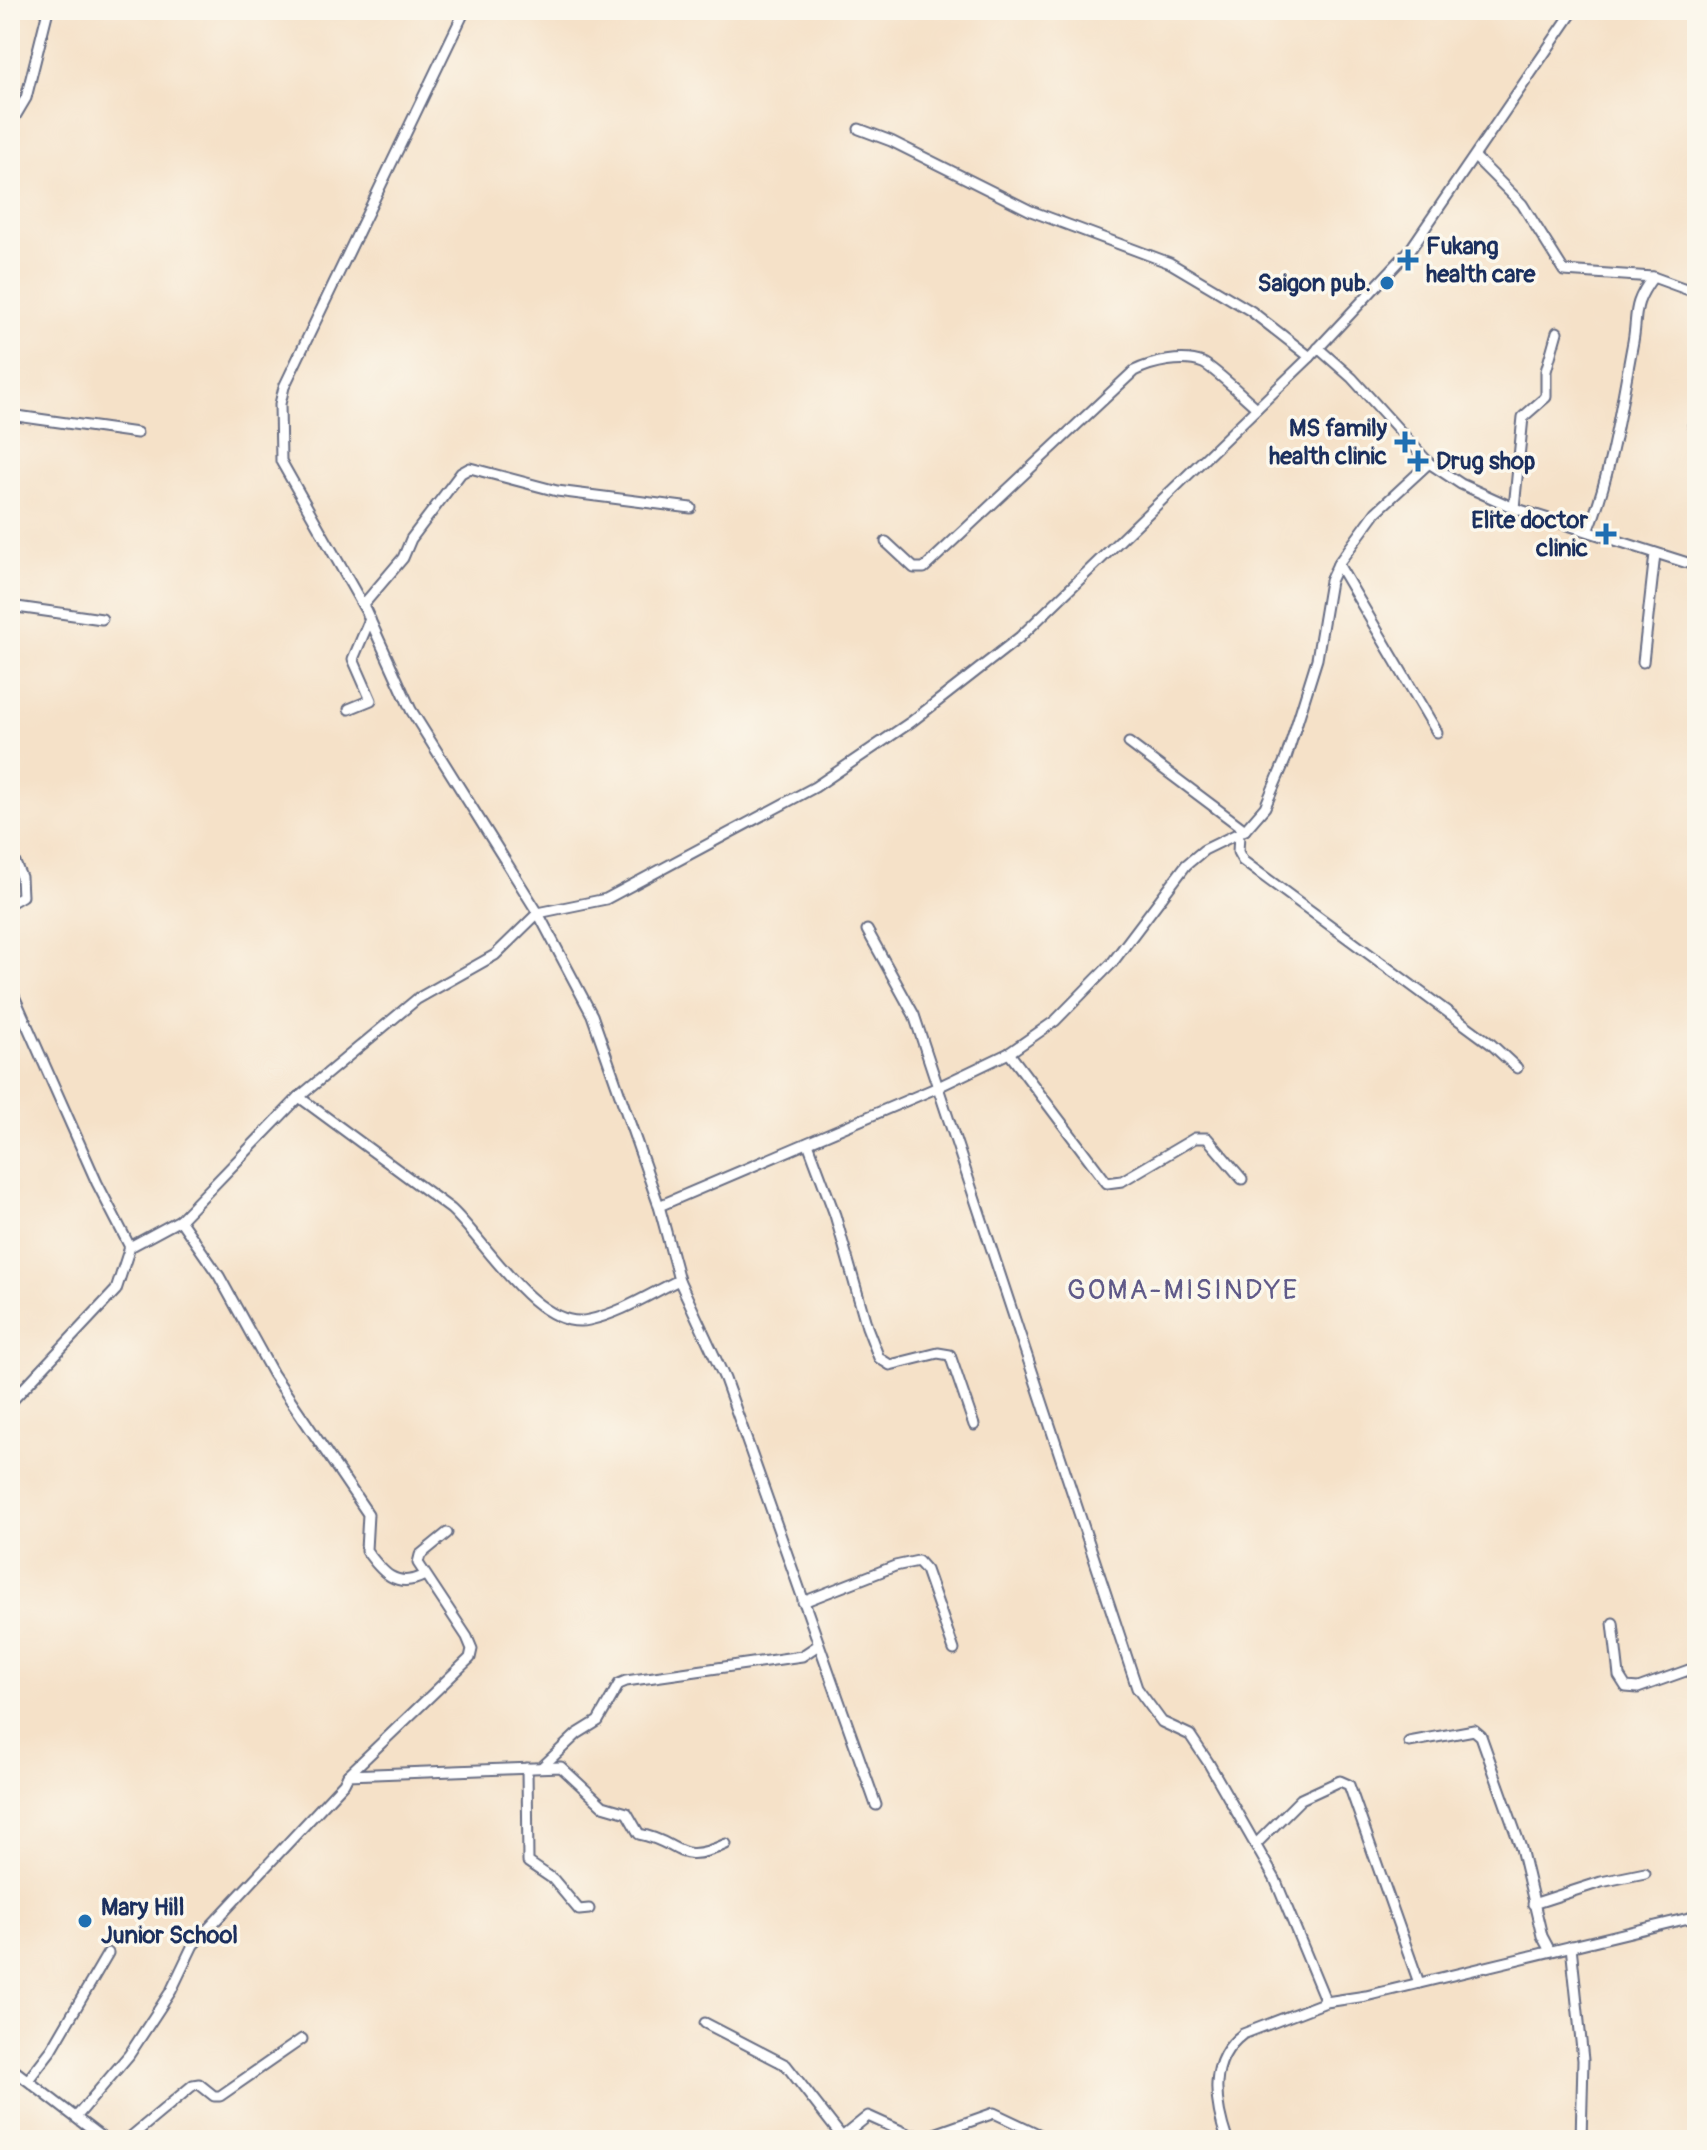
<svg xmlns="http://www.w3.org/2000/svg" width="1707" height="2150" font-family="Pangolin,sans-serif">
<rect width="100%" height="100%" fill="#fbf7ec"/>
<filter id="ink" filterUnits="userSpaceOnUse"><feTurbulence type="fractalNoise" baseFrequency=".0125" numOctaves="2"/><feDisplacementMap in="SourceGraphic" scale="16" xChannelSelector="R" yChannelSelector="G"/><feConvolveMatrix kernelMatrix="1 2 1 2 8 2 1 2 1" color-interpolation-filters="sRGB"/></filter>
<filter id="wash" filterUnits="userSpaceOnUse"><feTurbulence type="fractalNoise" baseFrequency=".006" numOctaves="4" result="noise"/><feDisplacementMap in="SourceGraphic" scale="32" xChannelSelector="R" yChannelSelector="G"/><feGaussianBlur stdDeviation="1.8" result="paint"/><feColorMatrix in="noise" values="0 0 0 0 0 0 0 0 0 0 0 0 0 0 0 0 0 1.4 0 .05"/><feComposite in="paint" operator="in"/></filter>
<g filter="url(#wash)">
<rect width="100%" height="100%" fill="#f5e1c8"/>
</g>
<g filter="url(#ink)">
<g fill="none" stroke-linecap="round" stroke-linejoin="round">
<g stroke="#676d83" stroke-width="13">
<g id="street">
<polyline points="465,10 284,387 280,404 281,461 366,611 411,710 538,913 592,1015 659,1206 936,1088 1009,1053 1055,1021 1112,963 1186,865 1204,850 1245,830 1265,807 1286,758 1317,659 1330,581 1338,564 1376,512 1429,463"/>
<polyline points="10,125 26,98 48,10"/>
<polyline points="859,129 891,141 1031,211 1170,263 1251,311 1310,357"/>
<polyline points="1475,157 1522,204 1564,271 1653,277 1697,293"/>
<polyline points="1318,348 1352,378 1429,463 1461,484 1514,508 1697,566"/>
<polyline points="10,415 137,433"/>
<polyline points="1693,425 1697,417"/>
<polyline points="1514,508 1523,417 1546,397 1546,371 1557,332"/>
<path d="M 1589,529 C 1611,474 1621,406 1632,347 C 1639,314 1630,308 1653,277"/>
<path d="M 886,542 L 914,568 L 924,568 L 1134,371 C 1152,362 1183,355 1203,363 C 1213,367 1246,399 1257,408"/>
<polyline points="1338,564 1437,732"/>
<polyline points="363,605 403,558 411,539 461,473 470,468 557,491 691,508"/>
<polyline points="10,606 102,619"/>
<polyline points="1643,662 1655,554"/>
<polyline points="349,709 371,700 353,659 370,619"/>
<polyline points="1129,743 1245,830"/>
<polyline points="1239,834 1238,852 1243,861 1491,1044 1517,1068"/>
<polyline points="10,851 21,877 22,896 10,903"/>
<polyline points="867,930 914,1015 1137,1688 1162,1722 1190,1735 1208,1762 1275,1879 1326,2002 1366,1996 1697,1916"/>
<polyline points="10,987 97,1183 130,1247"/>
<polyline points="1009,1053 1107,1183 1122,1181 1195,1138 1207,1138 1242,1179"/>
<path d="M 299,1097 L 451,1209 C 485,1240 537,1332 589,1320 C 621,1313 650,1294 679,1280"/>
<polyline points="808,1143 835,1215 867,1327 879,1358 890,1365 938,1353 950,1355 974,1425"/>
<polyline points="659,1206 679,1280 725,1379 876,1805"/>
<path d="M 180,1220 L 219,1276 L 273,1374 L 368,1514 L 366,1550 C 382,1572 396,1590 425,1575"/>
<polyline points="10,1403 116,1290 130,1247 180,1220 299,1097 417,999 495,955 538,913 606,899 815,787 911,722 1020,637 1310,357 1410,250 1574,10"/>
<polyline points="803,1602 895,1566 918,1561 926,1570 954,1650"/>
<polyline points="1613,1623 1619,1676 1626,1687 1638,1688 1697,1667"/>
<polyline points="1409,1742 1474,1730 1481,1736 1521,1848 1542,1936 1550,1951"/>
<polyline points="542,1767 577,1734 598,1721 619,1684 626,1681 802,1656 817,1646"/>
<polyline points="527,1768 528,1862 553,1879 579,1910 589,1909"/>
<path d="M 348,1775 L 561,1767 L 603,1806 L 627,1813 L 639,1834 C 682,1842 676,1867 726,1844"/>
<polyline points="1256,1844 1301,1799 1340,1781 1349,1785 1419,1983"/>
<polyline points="10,1877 10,1876"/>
<polyline points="1533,1904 1601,1882 1645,1873"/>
<polyline points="1571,1946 1583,2060 1581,2140"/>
<polyline points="705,2023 786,2065 842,2137 868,2116 910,2135 929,2136 994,2113 1051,2140"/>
<polyline points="10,2067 105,2140"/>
<polyline points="28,2080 52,2049 108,1953"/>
<polyline points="77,2116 129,2055 171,1991 193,1945 344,1783 348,1775 470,1658 472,1649 467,1637 418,1563 420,1555 447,1533"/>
<polyline points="127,2140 193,2085 199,2084 214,2096 220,2096 302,2039"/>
<path d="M 1227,2140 C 1215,2104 1207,2061 1243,2034 L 1326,2002"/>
</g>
</g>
<use href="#street" stroke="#fff" stroke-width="9"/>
</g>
</g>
<g fill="#1f6fb2" stroke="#fbf7ec" stroke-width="3">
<path d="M1404 248h8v8h8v8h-8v8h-8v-8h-8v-8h8z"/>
<circle cx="1387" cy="283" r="8"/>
<path d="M1401 430h8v8h8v8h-8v8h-8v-8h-8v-8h8z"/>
<path d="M1414 449h8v8h8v8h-8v8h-8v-8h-8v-8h8z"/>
<path d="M1602 522h8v8h8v8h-8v8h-8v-8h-8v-8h8z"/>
<circle cx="85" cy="1921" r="8"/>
</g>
<g text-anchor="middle" stroke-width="7" stroke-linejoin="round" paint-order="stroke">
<g font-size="24" font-weight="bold" fill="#1b2f5e" stroke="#fbf7ec" text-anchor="start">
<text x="1426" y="254">Fukang<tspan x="1426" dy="28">health care</tspan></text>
<text x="1371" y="291" text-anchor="end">Saigon pub.</text>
<text x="1387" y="436" text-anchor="end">MS family<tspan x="1387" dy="28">health clinic</tspan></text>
<text x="1436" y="469">Drug shop</text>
<text x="1588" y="528" text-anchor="end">Elite doctor<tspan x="1588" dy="28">clinic</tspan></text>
<text x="101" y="1915">Mary Hill<tspan x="101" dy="28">Junior School</tspan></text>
</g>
<g font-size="28" letter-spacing="2" fill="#605a89" stroke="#fbf7ec">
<text x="1183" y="1299">GOMA-MISINDYE</text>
</g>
</g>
<rect width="1707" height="2150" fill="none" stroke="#fbf7ec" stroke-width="40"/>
</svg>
